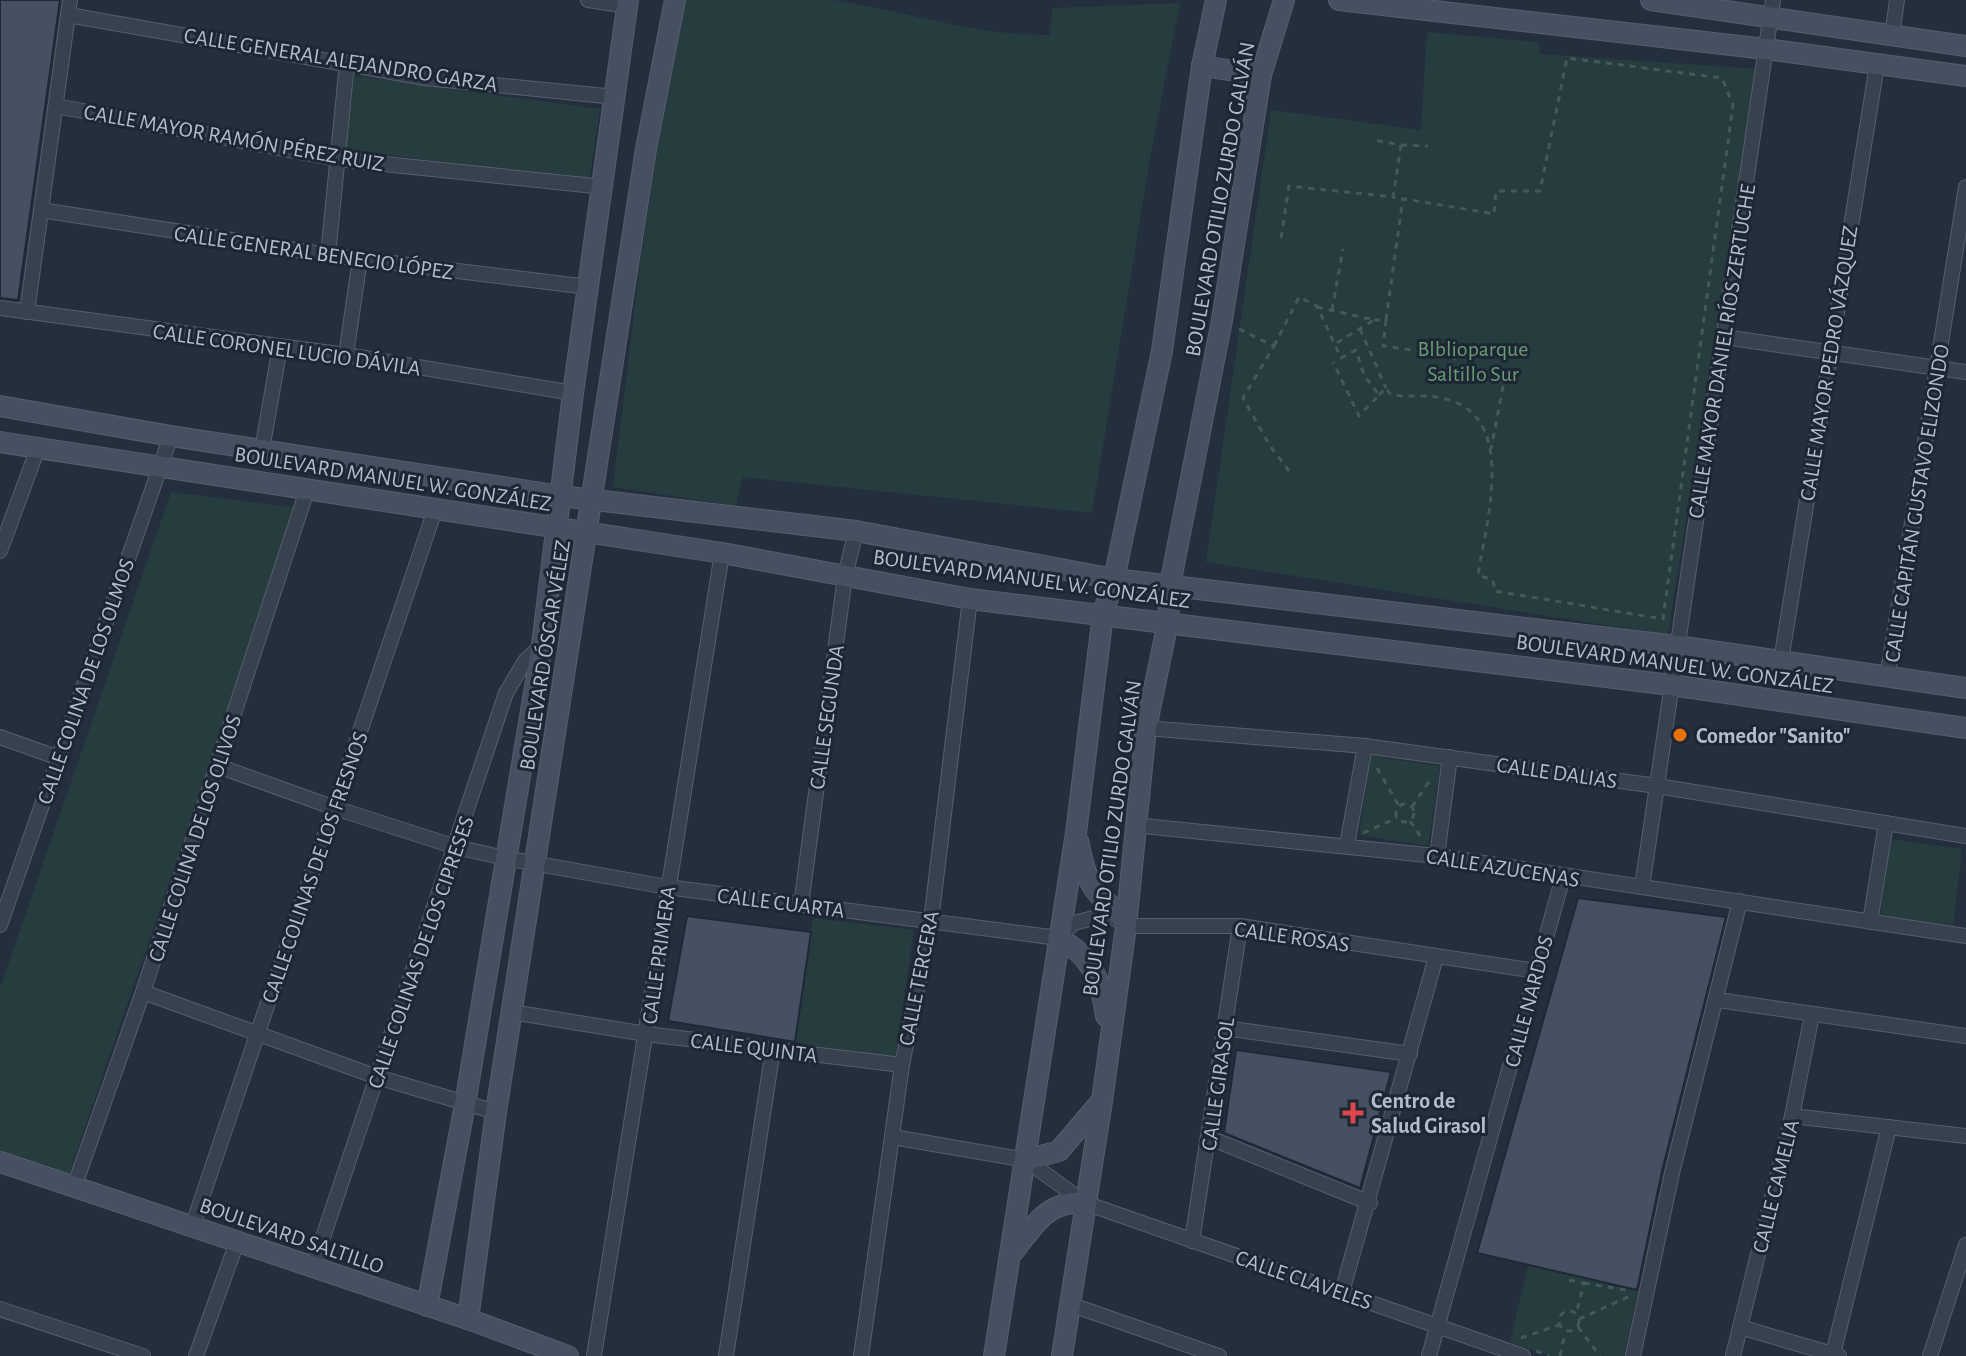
<svg xmlns="http://www.w3.org/2000/svg" width="1966" height="1356" font-family="'Alegreya Sans',sans-serif">
<rect width="100%" height="100%" fill="#242f3e"/>
<g fill="#263c3f">
<path d="M 680,0 C 727,0 788,0 833,0 C 907,11 975,36 1050,35 L 1052,8 L 1180,3 L 1151,153 L 1092,513 L 743,477 L 736,506 L 613,487 L 641,256 Z"/>
<polygon points="1427,32 1538,42 1540,54 1757,69 1668,635 1206,562 1271,110 1421,130"/>
<polygon points="354,76 600,109 589,182 344,149"/>
<polygon points="171,492 298,508 69,1174 0,1151 0,988"/>
<polygon points="1371,756 1440,766 1428,846 1359,835"/>
<polygon points="1890,839 1962,849 1953,927 1880,918"/>
<polygon points="813,918 914,930 895,1059 795,1043"/>
<polygon points="1528,1265 1638,1290 1624,1356 1549,1356 1510,1342"/>
</g>
<g fill="#455162" stroke="#1f2835" stroke-width="2">
<polygon points="0,0 60,0 18,300 0,298"/>
<polygon points="1578,898 1726,917 1662,1171 1637,1290 1477,1253"/>
<polygon points="687,916 811,932 795,1042 668,1021"/>
<polygon points="1236,1050 1391,1072 1360,1188 1224,1133"/>
</g>
<g fill="none" stroke-linecap="round" stroke-linejoin="round">
<g stroke="#565f6c" stroke-width="16">
<g id="street">
<polyline points="588,0 628,6"/>
<polyline points="68,15 425,78 615,97"/>
<polyline points="1892,36 1897,0"/>
<polyline points="56,106 337,159 604,187"/>
<polyline points="41,210 328,255 588,287"/>
<polyline points="328,255 347,63"/>
<polyline points="0,308 346,355 573,393"/>
<polyline points="27,312 70,0"/>
<polyline points="1724,337 1966,372"/>
<polyline points="346,355 360,259"/>
<polyline points="262,450 280,347"/>
<polyline points="0,551 38,448"/>
<polyline points="1781,661 1877,65"/>
<polyline points="1887,678 1966,187"/>
<polyline points="1146,728 1365,746 1657,786 1966,836"/>
<polyline points="0,737 59,758"/>
<polyline points="218,766 335,808 456,847 505,858 667,887 1058,938 1074,923 1109,914 1126,926 1240,926 1536,971"/>
<polyline points="1134,825 1437,856 1966,936"/>
<polyline points="1347,845 1365,746"/>
<polyline points="1437,856 1450,757"/>
<polyline points="1642,887 1773,0"/>
<polyline points="801,905 845,576 856,531"/>
<polyline points="1870,922 1886,823"/>
<polyline points="0,925 171,436"/>
<polyline points="143,992 377,1077 496,1112"/>
<polyline points="1718,1000 1966,1036"/>
<polyline points="512,1012 646,1034 902,1065"/>
<polyline points="1225,1028 1410,1054"/>
<polyline points="1792,1116 1966,1136"/>
<polyline points="893,1137 1026,1160 1085,1203 1523,1356"/>
<polyline points="1210,1138 1370,1203"/>
<polyline points="74,1187 143,992 308,487"/>
<polyline points="192,1227 436,507"/>
<polyline points="1192,1241 1240,926"/>
<polyline points="313,1267 506,693 525,661 542,645"/>
<polyline points="1342,1292 1436,957"/>
<polyline points="1069,1304 1219,1356"/>
<polyline points="0,1309 143,1356"/>
<polyline points="1740,1327 1839,1356"/>
<polyline points="1833,1354 1889,1127"/>
<polyline points="196,1356 237,1242"/>
<polyline points="594,1356 722,553"/>
<polyline points="726,1356 773,1049"/>
<polyline points="861,1356 902,1065 931,921 970,599"/>
<polyline points="1429,1356 1563,877"/>
<polyline points="1633,1356 1672,1173 1740,901"/>
<polyline points="1733,1356 1792,1116 1812,1015"/>
<polyline points="1930,1356 1966,1245"/>
</g>
</g>
<g stroke="#565f6c" stroke-width="22">
<g id="secondary">
<polyline points="1339,0 1766,49 1966,76"/>
<polyline points="1651,0 1966,46"/>
<polyline points="1202,66 1261,75"/>
<polyline points="0,406 171,436 561,496 856,531 1114,579 1677,646 1966,688"/>
<polyline points="0,442 722,553 970,599 1671,685 1966,728"/>
<path d="M 1078,841 C 1082,858 1085,877 1096,891 C 1107,905 1115,906 1126,925"/>
<path d="M 1058,938 C 1091,955 1101,980 1106,1016"/>
<polyline points="1026,1160 1059,1151 1099,1104"/>
<polyline points="0,1162 468,1319 568,1356"/>
<path d="M 1014,1251 C 1035,1224 1048,1200 1085,1203"/>
<polyline points="427,1306 465,1104 542,645 573,393 628,0"/>
<polyline points="468,1319 496,1112 646,149 675,0"/>
<polyline points="994,1356 1076,833 1103,614 1114,579 1162,351 1202,66 1216,0"/>
<polyline points="1062,1356 1102,1101 1126,926 1146,728 1168,622 1170,585 1222,320 1261,75 1284,0"/>
</g>
</g>
<g stroke="#44595c" stroke-width="3" stroke-dasharray="6 6" stroke-linecap="butt">
<polyline points="1401,145 1428,146"/>
<polyline points="1281,238 1289,186 1393,197 1401,145 1374,140"/>
<polyline points="1317,307 1374,320 1335,344"/>
<polyline points="1332,310 1343,249"/>
<polyline points="1374,320 1386,320 1403,198"/>
<polyline points="1386,320 1383,346 1454,356 1456,373 1504,382 1491,449"/>
<polyline points="1239,329 1274,346 1243,398 1270,446 1293,476"/>
<polyline points="1360,329 1386,388"/>
<polyline points="1274,346 1299,297 1317,306 1341,358 1356,350 1364,375 1379,395 1359,416 1333,362"/>
<path d="M 1379,395 L 1386,388 L 1391,395 C 1413,398 1431,393 1452,401 C 1517,423 1485,527 1478,575 L 1493,580 L 1495,591 L 1663,619 L 1733,105 L 1722,78 L 1567,58 L 1540,191 L 1496,191 L 1494,214 L 1393,197"/>
<polyline points="1377,768 1399,806"/>
<circle cx="1405" cy="813" r="9"/>
<polyline points="1412,807 1430,780"/>
<polyline points="1410,821 1423,840"/>
<polyline points="1363,833 1397,818"/>
<polyline points="1569,1280 1584,1283 1576,1314"/>
<polyline points="1584,1283 1631,1291"/>
<circle cx="1569" cy="1321" r="10"/>
<polyline points="1579,1319 1630,1296"/>
<polyline points="1578,1327 1600,1356"/>
<polyline points="1521,1338 1559,1325"/>
<polyline points="1536,1351 1549,1356"/>
<polyline points="1560,1356 1565,1333"/>
</g>
<use href="#street" stroke="#38414e" stroke-width="14"/>
<use href="#secondary" stroke="#465061" stroke-width="20"/>
</g>
<circle fill="#e8710a" stroke="#1d2633" stroke-width="3" cx="1680" cy="735" r="8"/>
<path fill="#e0444e" stroke="#1d2633" stroke-width="3" d="M1349 1101h8v8h8v8h-8v8h-8v-8h-8v-8h8z"/>
<g text-anchor="middle" stroke-width="6" stroke-linejoin="round" paint-order="stroke">
<g font-size="22" fill="#b4bcc9" stroke="#1d2633">
<text transform="translate(341 59) rotate(9)" y="8">CALLE GENERAL ALEJANDRO GARZA</text>
<text transform="translate(234 137) rotate(10)" y="8">CALLE MAYOR RAMÓN PÉREZ RUIZ</text>
<text transform="translate(1219 199) rotate(-80)" y="8">BOULEVARD OTILIO ZURDO GALVÁN</text>
<text transform="translate(314 252) rotate(8)" y="8">CALLE GENERAL BENECIO LÓPEZ</text>
<text transform="translate(287 349) rotate(8)" y="8">CALLE CORONEL LUCIO DÁVILA</text>
<text transform="translate(1721 351) rotate(-81)" y="8">CALLE MAYOR DANIEL RÍOS ZERTUCHE</text>
<text transform="translate(1828 363) rotate(-81)" y="8">CALLE MAYOR PEDRO VÁZQUEZ</text>
<text transform="translate(393 478) rotate(9)" y="8">BOULEVARD MANUEL W. GONZÁLEZ</text>
<text transform="translate(1916 503) rotate(-81)" y="8">CALLE CAPITÁN GUSTAVO ELIZONDO</text>
<text transform="translate(1032 578) rotate(8)" y="8">BOULEVARD MANUEL W. GONZÁLEZ</text>
<text transform="translate(544 655) rotate(-81)" y="8">BOULEVARD ÓSCAR VÉLEZ</text>
<text transform="translate(1675 663) rotate(8)" y="8">BOULEVARD MANUEL W. GONZÁLEZ</text>
<text transform="translate(85 681) rotate(-71)" y="8">CALLE COLINA DE LOS OLMOS</text>
<text transform="translate(826 717) rotate(-82)" y="8">CALLE SEGUNDA</text>
<text transform="translate(1557 772) rotate(8)" y="8">CALLE DALIAS</text>
<text transform="translate(194 838) rotate(-72)" y="8">CALLE COLINA DE LOS OLIVOS</text>
<text transform="translate(1111 838) rotate(-82)" y="8">BOULEVARD OTILIO ZURDO GALVÁN</text>
<text transform="translate(314 867) rotate(-71)" y="8">CALLE COLINAS DE LOS FRESNOS</text>
<text transform="translate(1503 867) rotate(9)" y="8">CALLE AZUCENAS</text>
<text transform="translate(781 902) rotate(7)" y="8">CALLE CUARTA</text>
<text transform="translate(1292 936) rotate(8)" y="8">CALLE ROSAS</text>
<text transform="translate(420 952) rotate(-71)" y="8">CALLE COLINAS DE LOS CIPRESES</text>
<text transform="translate(658 955) rotate(-82)" y="8">CALLE PRIMERA</text>
<text transform="translate(918 978) rotate(-79)" y="8">CALLE TERCERA</text>
<text transform="translate(1528 1001) rotate(-75)" y="8">CALLE NARDOS</text>
<text transform="translate(754 1047) rotate(7)" y="8">CALLE QUINTA</text>
<text transform="translate(1217 1084) rotate(-82)" y="8">CALLE GIRASOL</text>
<text transform="translate(1775 1186) rotate(-76)" y="8">CALLE CAMELIA</text>
<text transform="translate(292 1235) rotate(19)" y="8">BOULEVARD SALTILLO</text>
<text transform="translate(1304 1279) rotate(19)" y="8">CALLE CLAVELES</text>
</g>
<g font-size="22" fill="#6b9a76" stroke="#1d2633">
<text x="1473" y="356">Blblioparque<tspan x="1473" dy="25">Saltillo Sur</tspan></text>
</g>
<g font-size="22" font-weight="bold" fill="#b4bcc9" stroke="#1d2633" text-anchor="start">
<text x="1696" y="743">Comedor "Sanito"</text>
<text x="1371" y="1108">Centro de<tspan x="1371" dy="25">Salud Girasol</tspan></text>
</g>
</g>
</svg>
